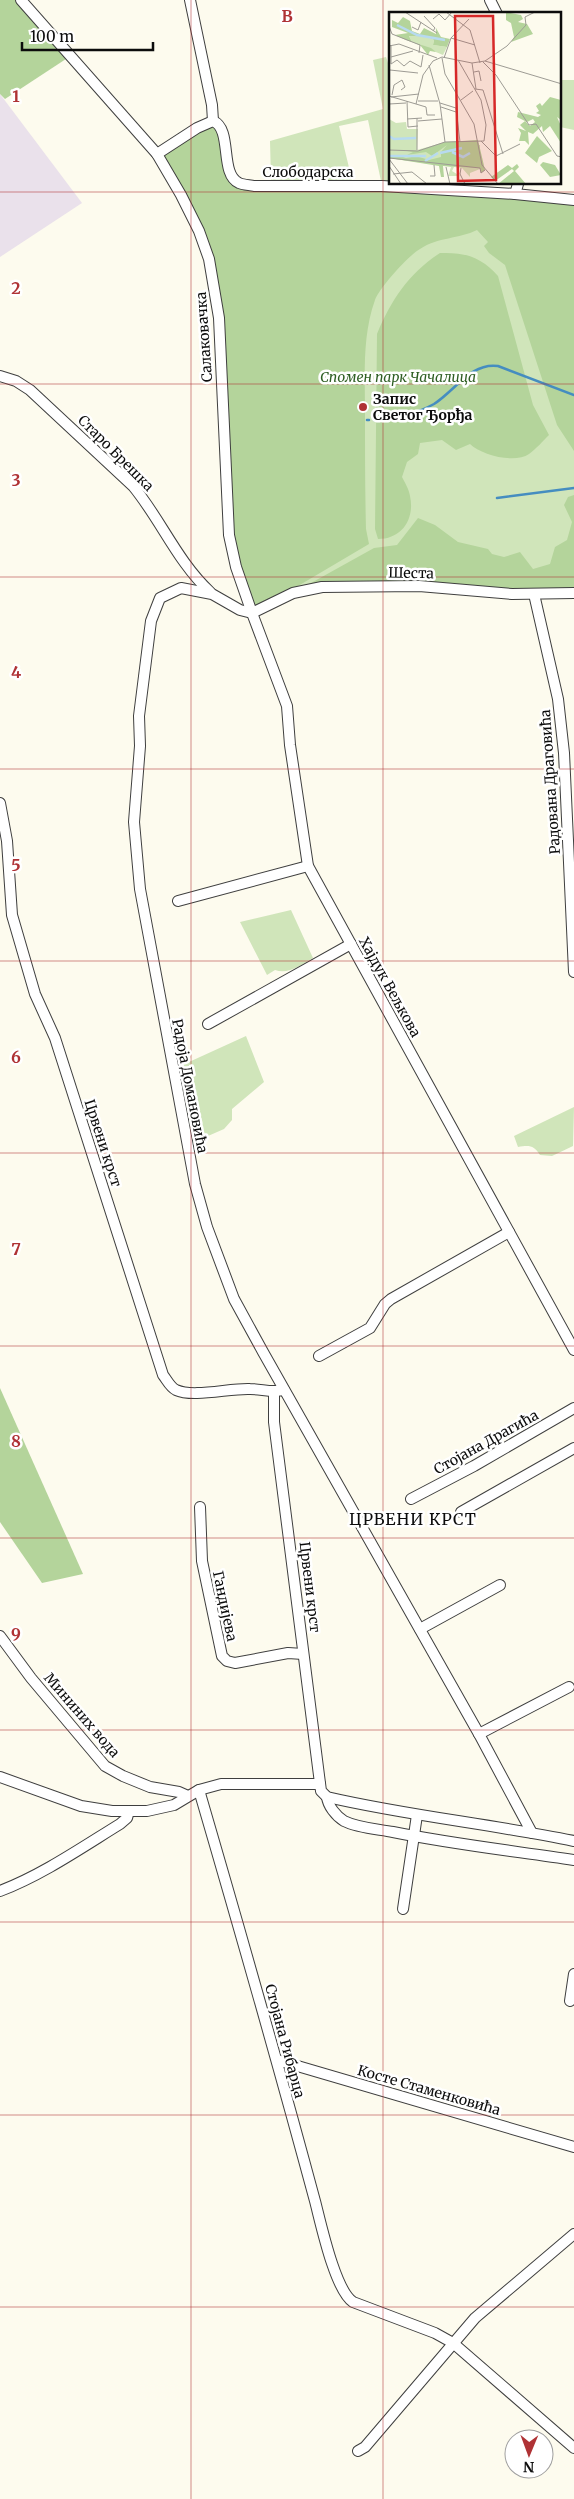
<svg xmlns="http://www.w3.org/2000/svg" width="574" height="2499" font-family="Merriweather,serif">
<rect width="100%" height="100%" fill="#fdfbee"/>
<polygon fill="#eae1eb" points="0,94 82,203 0,257"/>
<g fill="#d0e5ba">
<polygon points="386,57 390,69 390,182 381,181 368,120 339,126 352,180 271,180 270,141 383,109 373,60"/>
<polygon points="560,80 574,80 574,130 560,127"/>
<polygon points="225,147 239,183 574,200 574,593 419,586 297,593 221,354"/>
<path d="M 291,910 L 313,958 C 301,965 288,975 275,970 L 267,975 L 240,922 Z"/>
<polygon points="246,1036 264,1082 232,1109 232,1120 224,1129 192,1143 178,1067"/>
<path d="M 574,1107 L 573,1146 L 552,1156 L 540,1155 C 534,1145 529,1145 518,1147 L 514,1136 Z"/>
</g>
<g fill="#b4d49b">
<polygon points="0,0 20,0 69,57 5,99 0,94"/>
<path d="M 213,121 L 239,183 L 382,186 L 574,200 L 574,451 L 557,425 L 505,265 L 489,253 L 484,246 L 488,242 L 477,230 C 459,239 438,237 420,249 C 408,256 380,287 375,300 C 362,336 365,376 365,414 C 365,452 365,490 366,529 L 369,544 L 298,586 L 293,592 L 252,613 L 236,567 L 221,354 L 209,259 L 157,154 Z"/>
<path d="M 440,253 C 465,252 481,257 498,276 L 533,405 L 549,435 C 543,441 536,449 529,454 C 515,464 481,455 470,444 L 456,450 L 442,440 L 420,443 L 418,454 L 407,462 L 402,477 C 405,483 409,489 410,496 C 415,519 402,539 378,539 L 375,529 L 377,334 C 391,300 409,273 440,253 Z"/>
<polygon points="574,495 574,593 419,586 302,588 374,548 397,545 418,518 435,525 458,542 488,549 492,554 504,557 520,552 533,569 550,564 555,547 567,540 572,522 564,505 568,497"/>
<polygon points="0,1388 83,1574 42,1583 0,1522"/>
</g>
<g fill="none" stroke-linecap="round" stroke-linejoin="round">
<g stroke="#458dc0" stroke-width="2.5">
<polyline points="367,420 369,420"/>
<path d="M 374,420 C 394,419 416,414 434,404 C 455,391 471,362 498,366 L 574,395"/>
<polyline points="497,498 574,488"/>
</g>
<g stroke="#3f3f3f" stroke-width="12">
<g id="minor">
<polyline points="21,0 157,154 181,195 199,231 209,259 219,318 229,535 236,567 252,613 287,706 290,745 308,866 574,1350"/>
<polyline points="190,0 212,105 213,121"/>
<polyline points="490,0 497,14"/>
<path d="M 157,154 L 197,128 L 213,121 C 233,129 219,174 239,183 C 243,185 250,185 254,186 L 382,186 L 515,194 L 574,200"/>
<polyline points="515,194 518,184"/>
<path d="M 0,376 L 16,381 L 30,390 L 133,486 C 161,520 177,561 210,592"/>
<polyline points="534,594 558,699 564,753 574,972"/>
<path d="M 0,803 L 7,841 L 12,915 L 35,994 L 55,1038 L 163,1375 C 167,1380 170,1387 176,1390 C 193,1398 230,1388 250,1389 C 262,1389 272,1393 284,1390"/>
<polyline points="178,901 308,866"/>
<polyline points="208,1024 351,944"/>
<polyline points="319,1356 370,1328 385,1304 391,1299 509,1232"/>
<path d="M 274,1393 L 274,1422 L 321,1791 L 327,1797 C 409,1816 492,1824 574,1841"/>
<polyline points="411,1499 474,1466 574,1408"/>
<polyline points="200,1507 202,1561 222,1656 227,1661 235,1663 288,1653 303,1654"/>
<polyline points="461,1512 574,1448"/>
<polyline points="420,1629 500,1585"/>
<polyline points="0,1636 31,1678 105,1766 123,1776 150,1787 179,1792 188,1796"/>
<polyline points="479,1734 569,1687"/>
<polyline points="0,1777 81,1806 112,1811 147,1811 174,1805 199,1790 221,1784 320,1784"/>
<path d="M 199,1790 C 239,1927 278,2064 315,2201 C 321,2224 335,2290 353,2302 L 435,2333 L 453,2343 L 574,2448"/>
<path d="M 327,1797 C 328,1806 336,1816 344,1821 C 358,1828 377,1829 393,1832 C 452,1844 514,1851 574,1860"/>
<polyline points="532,1833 479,1734 263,1352 234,1299 207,1227 195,1184 140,889 134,822 140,746 139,716 151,621 160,598 181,588 212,594 240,610 252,613 293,593 322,587 419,586 512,594 574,593"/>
<path d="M 0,1891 C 42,1875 81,1848 120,1824 L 127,1818 L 129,1811"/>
<polyline points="403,1909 417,1815"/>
<polyline points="570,2001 574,1974"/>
<polyline points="277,2060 574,2147"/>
<polyline points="358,2451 365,2447 475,2318 574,2234"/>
</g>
</g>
<use href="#minor" stroke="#fff" stroke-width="10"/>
</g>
<path fill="none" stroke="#af3235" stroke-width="1" stroke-opacity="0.55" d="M 191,0 L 191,2499M 383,0 L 383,2499M 0,192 L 574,192M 0,384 L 574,384M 0,577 L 574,577M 0,769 L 574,769M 0,961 L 574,961M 0,1153 L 574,1153M 0,1346 L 574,1346M 0,1538 L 574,1538M 0,1730 L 574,1730M 0,1922 L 574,1922M 0,2115 L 574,2115M 0,2307 L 574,2307"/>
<circle fill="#af3235" stroke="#fff" stroke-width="2" cx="363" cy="407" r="5"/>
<g text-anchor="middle" stroke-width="5" stroke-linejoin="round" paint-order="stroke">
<g font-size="14" fill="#0c0c0c" stroke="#fff">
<text x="308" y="177">Слободарска</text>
<text transform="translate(204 337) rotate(-94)" y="5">Салаковачка</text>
<text transform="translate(116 453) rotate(45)" y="5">Старо Брешка</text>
<text transform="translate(411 573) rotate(1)" y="5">Шеста</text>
<text transform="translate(550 782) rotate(-94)" y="5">Радована Драговића</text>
<text transform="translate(390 987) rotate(61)" y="5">Хајдук Вељкова</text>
<text transform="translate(190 1086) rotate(79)" y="5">Радоја Домановића</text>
<text transform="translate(103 1143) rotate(72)" y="5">Црвени крст</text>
<text transform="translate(486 1442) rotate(-29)" y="5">Стојана Драгића</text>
<text transform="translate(310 1587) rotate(83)" y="5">Црвени крст</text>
<text transform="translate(225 1606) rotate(78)" y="5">Гандијева</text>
<text transform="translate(82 1715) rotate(49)" y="5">Мининих вода</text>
<text transform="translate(285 2041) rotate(75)" y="5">Стојана Рибарца</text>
<text transform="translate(429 2090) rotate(16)" y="5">Косте Стаменковића</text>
</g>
<g font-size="14" font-style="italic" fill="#2e5e23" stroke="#fff">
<text x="398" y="382">Спомен парк Чачалица</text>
</g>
<g font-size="14" font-weight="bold" fill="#0c0c0c" stroke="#fff" text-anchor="start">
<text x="373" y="404">Запис<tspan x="373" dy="16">Светог Ђорђа</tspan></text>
</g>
<g font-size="16" letter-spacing="1" fill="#0c0c0c" stroke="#fff">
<text x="413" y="1525">ЦРВЕНИ КРСТ</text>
</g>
</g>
<g transform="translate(389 12)">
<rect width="172" height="172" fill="#fdfbee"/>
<path d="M 20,24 L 38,25 L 45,28 L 44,33 L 58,35 L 54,43 L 23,30 ZM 0,107 L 7,111 L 17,110 L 18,117 L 29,117 L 28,138 L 56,130 L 91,133 L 91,157 L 81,161 L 81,165 L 73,156 L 65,155 L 63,159 L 71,164 L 59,164 L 62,155 L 0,146 Z" fill="#d0e5ba"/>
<path d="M 117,0 L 132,3 L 134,7 L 129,10 L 138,12 L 144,22 L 122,30 L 125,25 L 122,11 L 117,8 ZM 14,5 L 21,9 L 23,19 L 31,22 L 35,16 L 47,22 L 47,16 L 52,25 L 61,27 L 58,35 L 44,33 L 45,28 L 38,25 L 20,24 L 23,30 L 42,36 L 47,40 L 41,39 L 39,43 L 31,33 L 17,28 L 6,23 L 19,21 L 3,15 L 3,8 L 9,11 ZM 161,85 L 172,88 L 172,108 L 168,105 L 172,114 L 172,131 L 161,114 L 154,120 L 153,114 L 144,122 L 139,120 L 140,133 L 136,129 L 130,129 L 132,121 L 129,116 L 137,119 L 131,113 L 136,109 L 141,114 L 146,110 L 144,107 L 138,110 L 128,105 L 129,100 L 149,105 L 152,103 L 147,101 L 150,99 L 147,94 L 151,91 L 153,94 ZM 148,124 L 163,139 L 150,145 L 148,151 L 136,141 ZM 89,128 L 96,158 L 92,161 L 91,156 L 54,154 L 55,165 L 52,165 L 50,154 L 0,146 L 8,143 L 17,146 L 35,143 L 30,145 L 37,147 L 36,149 L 52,145 L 52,140 L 58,133 L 43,144 L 37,140 L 18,143 L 24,140 L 12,138 L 29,139 L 56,130 ZM 154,150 L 166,153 L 172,163 L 161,165 L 151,153 ZM 128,152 L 130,155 L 126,159 L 137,172 L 109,172 L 125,159 L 123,157 L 106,169 L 102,165 L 119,153 L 123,156 Z" fill="#b4d49b"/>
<path fill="none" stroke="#b7daf0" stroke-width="2.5" d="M 8,13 L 28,23 L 56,28M 0,124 L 5,127 L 27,126M 63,140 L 74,145 L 81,141M 51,141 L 73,136M 0,144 L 37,144M 36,149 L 49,141"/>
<path fill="none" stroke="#9d9b94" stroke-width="1" d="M 16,0 L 48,21M 57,0 L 81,18 L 91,51M 35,4 L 46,16 L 44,19M 44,7 L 50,2 L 56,8 L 63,0M 0,14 L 3,22 L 31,33 L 30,41M 23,15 L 29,18 L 32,10M 62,26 L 80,7M 2,33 L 2,52 L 8,48 L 15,54 L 21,49 L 32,55 L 34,43M 0,34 L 10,32 L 48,46M 2,45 L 24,39M 53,46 L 56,62 L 85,112 L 93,153 L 109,172M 55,46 L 62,26 L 86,33M 96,49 L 173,72M 94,50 L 107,63 L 140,113 L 147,112 L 168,144 L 173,145M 83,51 L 87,77M 40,53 L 51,92 L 56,130M 1,58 L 29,61M 85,60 L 90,59 L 92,69M 86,77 L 94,78 L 114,142M 3,83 L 5,73 L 13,68 L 16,75 L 12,78M 0,84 L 27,92 L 34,63 L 44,49 L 53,45 L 83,51 L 96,49 L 118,34 L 137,13 L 136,5 L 146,0M 2,85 L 30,82M 72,88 L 84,79M 18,89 L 19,115 L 29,114M 29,89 L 49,89M 51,91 L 67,96 L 71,130M 0,92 L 17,91M 27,92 L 37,95 L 38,103 L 46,103M 52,95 L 67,100M 28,106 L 28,138M 18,107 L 33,106M 29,109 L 53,107M 92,129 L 107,144 L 131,132M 0,138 L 29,139 L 56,130 L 95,129 L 97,113 L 92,88 L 69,48M 0,146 L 91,156 L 92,161 L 96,158M 0,147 L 19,172M 0,154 L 12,172M 57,155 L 61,172M 72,156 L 71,162 L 76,172M 4,162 L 23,160 L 38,172M 41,164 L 46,164 L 45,153"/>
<path fill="#d62828" fill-opacity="0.15" stroke="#d62828" stroke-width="2.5" d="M 66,4 L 104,4 L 107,168 L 69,169 Z"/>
<rect width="172" height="172" fill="none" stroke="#0c0c0c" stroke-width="2.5"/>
</g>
<g font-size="16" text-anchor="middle" font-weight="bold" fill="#af3235" stroke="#fff" stroke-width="5" stroke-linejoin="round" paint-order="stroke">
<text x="287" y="22">B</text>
<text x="16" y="102">1</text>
<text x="16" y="294">2</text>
<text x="16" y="486">3</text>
<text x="16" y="678">4</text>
<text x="16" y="871">5</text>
<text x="16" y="1063">6</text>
<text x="16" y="1255">7</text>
<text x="16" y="1447">8</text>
<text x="16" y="1640">9</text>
</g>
<g transform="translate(529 2454) rotate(181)"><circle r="24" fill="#ffffff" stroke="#9e9e9e"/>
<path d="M0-4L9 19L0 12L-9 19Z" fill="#af3235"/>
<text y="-8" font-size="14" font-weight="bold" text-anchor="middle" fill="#0c0c0c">N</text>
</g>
<path d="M22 42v8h131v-8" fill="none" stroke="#0c0c0c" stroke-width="2.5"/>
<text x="30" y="42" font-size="15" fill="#0c0c0c" stroke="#ffffff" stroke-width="4" paint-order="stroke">100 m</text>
</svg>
